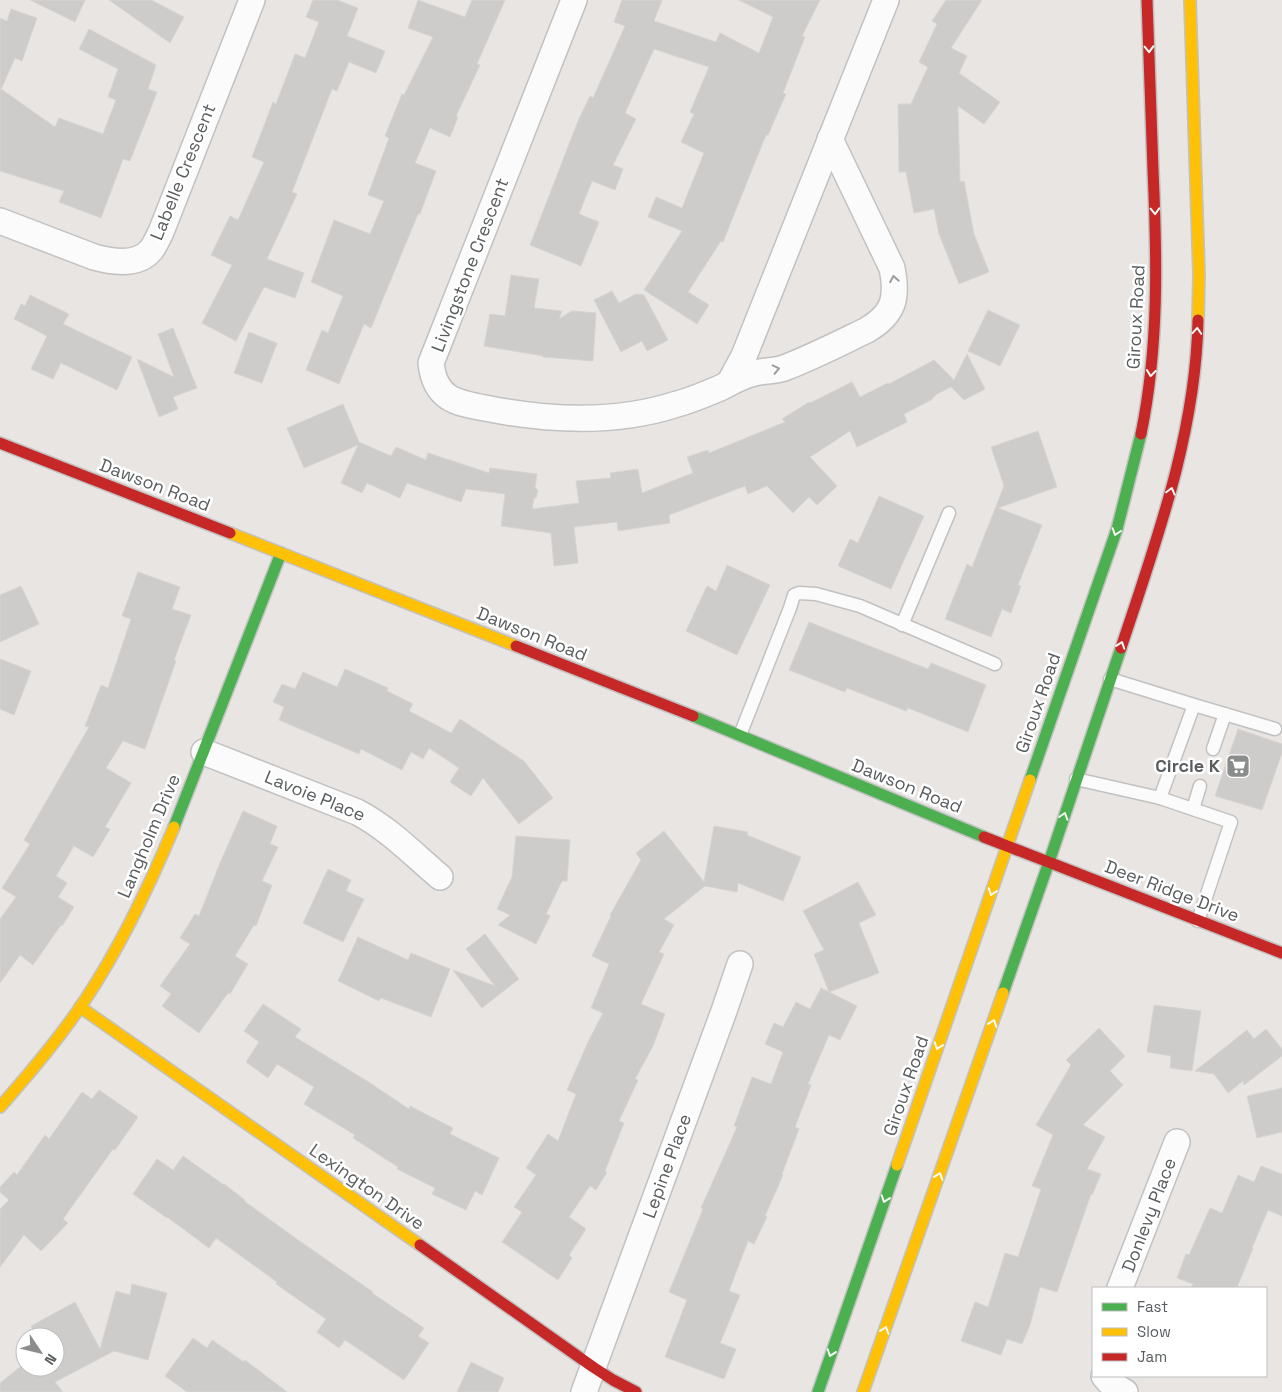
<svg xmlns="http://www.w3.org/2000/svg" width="1282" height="1392" font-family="'Space Grotesk',sans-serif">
<rect width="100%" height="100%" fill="#e8e5e2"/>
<g fill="#cecccb" stroke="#d7d4d2">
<polygon points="30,0 85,0 75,22"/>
<polygon points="109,0 151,0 184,17 170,43"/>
<polygon points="313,0 337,0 358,8 347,36 385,51 376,73 349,62 337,91 332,89 292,192 297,194 267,259 304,273 295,298 264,287 236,341 202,323 232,265 211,255 230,216 238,220 264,162 252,157 273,102 276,104 295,54 305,58 319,22 306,17"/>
<polygon points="418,0 465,17 472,0 505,0 477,64 480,65 456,116 458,117 450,137 430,128 415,163 436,171 420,214 418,214 371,328 364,324 339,384 306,370 322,330 328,333 343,296 311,282 334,220 370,234 384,201 368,195 389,138 385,136 402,94 404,95 433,37 408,28"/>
<polygon points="622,0 662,0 654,21 716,42 720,33 759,53 773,17 739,0 820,0 802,36 805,37 783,93 786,94 768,135 766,135 723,242 721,241 688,292 709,305 697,324 644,290 682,231 648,217 656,197 682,208 704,153 681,142 694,114 690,112 709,67 654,49 625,113 636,119 613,165 623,169 615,190 592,181 579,214 599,222 581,266 530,245 578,121 590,96 593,98 625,26 614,22"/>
<polygon points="946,0 982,0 951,48 967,56 959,73 1000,102 984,124 958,106 960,182 964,181 974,234 989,272 959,284 939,234 934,209 914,213 906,172 899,172 898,104 911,104 928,67 919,62 937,24 932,21"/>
<polygon points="11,9 37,18 22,61 15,58 1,89 55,127 59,118 103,134 116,100 108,97 118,69 79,49 89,29 156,65 148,89 157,92 149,113 130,161 123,159 101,218 59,202 64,191 0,171 0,18 7,21"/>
<polygon points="511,275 539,279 534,308 562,311 559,319 572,311 596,313 593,361 543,357 543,356 484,346 490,314 505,316"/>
<polygon points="612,291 619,303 636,294 644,295 668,340 647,351 642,341 621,352 594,300"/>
<polygon points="30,295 69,314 63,324 132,357 117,390 61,363 53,379 31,369 47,336 14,319 21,304 25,306"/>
<polygon points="988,310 1020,325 1000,366 968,351"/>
<polygon points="173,328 197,388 173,397 178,409 159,417 137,359 174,377 158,334"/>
<polygon points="249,332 277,343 262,383 234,373"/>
<polygon points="967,354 985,389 964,400 951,387 937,394 931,400 904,414 907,422 857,447 850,431 810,457 837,486 817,505 809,497 793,513 767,486 748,494 745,486 669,515 670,523 618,531 617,522 574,527 578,563 554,566 551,533 501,526 505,494 466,489 461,502 407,483 400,498 367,483 362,493 341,483 358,445 304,468 287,428 343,404 359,442 391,456 396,447 426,460 428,453 489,473 490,468 537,474 535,488 538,490 536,498 534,498 532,509 579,503 576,481 611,478 610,473 638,469 642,493 693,473 687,457 708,450 709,453 785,422 782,419 809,402 810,403 852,382 860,397 888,383 889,384 934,360 954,380"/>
<polygon points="1038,431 1057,487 998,508 1042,525 1018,585 1021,586 1011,613 1002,609 991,637 945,619 967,564 972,567 1004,486 991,447"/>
<polygon points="879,496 924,516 891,589 838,566 850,539 858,543"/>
<polygon points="727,565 770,585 737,655 686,631 707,586 716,591"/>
<polygon points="138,572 180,587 172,609 191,615 174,660 176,661 145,749 123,741 106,768 131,783 105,827 110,829 93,857 74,846 56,876 67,883 58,897 74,907 62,926 61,925 33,965 20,955 0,983 0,919 16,897 2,888 30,844 24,840 89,727 85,726 101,685 108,688 131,619 122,616"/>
<polygon points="21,586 39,624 0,642 0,595"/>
<polygon points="809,622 928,669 931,663 986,685 968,732 908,708 906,711 847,688 845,692 789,670"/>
<polygon points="0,659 31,671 14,715 0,709"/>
<polygon points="345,669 388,688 387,691 413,704 409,711 451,733 460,719 524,761 553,798 519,824 483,778 471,796 450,782 459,768 429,748 423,759 411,752 402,770 361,749 359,754 279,720 284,707 273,702 282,684 295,689 303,672 337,687"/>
<polygon points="1238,729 1282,744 1282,753 1262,810 1215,796"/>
<polygon points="243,811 277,826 270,844 278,847 262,881 272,885 256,926 254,925 235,956 248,964 230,994 228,993 199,1033 162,1006 171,994 160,986 190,944 180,938 195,914 199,916 220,863"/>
<polygon points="714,826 748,832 747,835 801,857 783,901 738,883 737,892 705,886 664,919 674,925 659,952 664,954 641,1004 665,1014 653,1046 635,1079 638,1080 619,1121 624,1123 605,1171 607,1172 596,1190 590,1186 569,1217 586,1229 569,1255 572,1258 558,1280 502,1242 522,1212 514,1207 536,1175 526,1168 548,1134 558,1141 576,1094 567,1090 588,1042 603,1013 591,1008 609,964 592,956 611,916 610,915 641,860 636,853 664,831 704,882"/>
<polygon points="516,836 570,840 567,881 562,881 546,914 550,916 536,944 498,925 510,915 497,909 512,877"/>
<polygon points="328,869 351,880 346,891 364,899 343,942 303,923"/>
<polygon points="858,882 876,915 859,923 879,973 829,992 857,1006 840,1040 829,1035 808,1084 811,1085 795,1127 799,1129 782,1174 783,1175 765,1216 767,1217 754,1244 748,1241 729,1291 740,1295 720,1343 736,1349 724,1379 665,1357 687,1300 669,1292 703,1209 701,1208 737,1127 734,1126 752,1077 771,1084 783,1052 765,1044 774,1023 783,1027 796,1002 810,1009 821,988 829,992 814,954 824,950 803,911"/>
<polygon points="485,934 519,979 482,1008 453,970 495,986 466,949"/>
<polygon points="358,937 408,960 411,953 450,969 431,1017 381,998 379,1001 338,981"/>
<polygon points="263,1004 301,1029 295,1037 367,1081 409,1109 410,1106 453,1128 450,1134 499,1158 482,1195 475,1191 466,1210 432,1194 435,1188 397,1169 398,1167 353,1138 355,1135 304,1104 314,1087 277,1064 268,1078 246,1062 259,1042 244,1031"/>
<polygon points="1154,1005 1201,1011 1192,1071 1170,1068 1171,1056 1147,1052"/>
<polygon points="1099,1028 1125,1056 1110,1071 1123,1085 1083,1125 1105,1137 1087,1169 1101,1174 1092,1195 1091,1194 1057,1292 1040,1287 1030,1325 1022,1344 1007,1339 1001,1355 961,1341 975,1302 988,1307 1005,1253 1018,1257 1041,1189 1032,1186 1053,1135 1036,1125 1071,1065 1066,1060"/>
<polygon points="1266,1029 1282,1049 1282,1056 1244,1085 1243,1081 1228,1093 1214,1074 1195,1071 1247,1030 1254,1039"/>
<polygon points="1282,1088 1282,1132 1257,1138 1247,1096"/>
<polygon points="99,1090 138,1117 115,1150 113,1149 63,1219 68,1223 41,1251 24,1235 0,1267 0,1209 9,1200 0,1192 0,1187 14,1172 17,1175 45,1135 49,1139 82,1092 92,1099"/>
<polygon points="183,1156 224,1185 224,1184 245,1200 244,1201 301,1242 373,1292 372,1293 424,1328 418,1336 429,1343 404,1380 345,1340 339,1348 317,1332 326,1319 276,1284 277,1282 216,1238 209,1248 167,1217 167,1218 133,1194 157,1159 173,1170"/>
<polygon points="1261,1166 1282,1174 1282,1216 1268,1210 1252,1248 1253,1248 1237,1288 1191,1288 1193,1284 1177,1278 1186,1254 1189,1255 1210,1208 1222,1213 1238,1175 1254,1182"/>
<polygon points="132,1284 167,1293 148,1360 114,1351 55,1382 63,1392 0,1392 0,1383 25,1363 25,1367 55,1367 55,1337 37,1337 31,1326 75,1302 100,1349 116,1291 130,1295"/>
<polygon points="193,1338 207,1348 212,1340 244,1362 245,1360 287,1392 187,1392 165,1376"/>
<polygon points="471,1362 504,1378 498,1392 457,1392"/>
</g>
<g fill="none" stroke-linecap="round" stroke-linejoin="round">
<g stroke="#c2c2c2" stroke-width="15">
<g id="lane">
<polyline points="902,625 949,513"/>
<polyline points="1110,679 1194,705 1160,798"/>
<polyline points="1194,705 1275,729"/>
<polyline points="740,735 790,608 794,595 799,593 816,594 860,606 995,664"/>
<polyline points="1213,749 1225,714"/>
<polyline points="1076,779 1160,798 1231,822 1198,921"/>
<polyline points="1193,809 1200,786"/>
</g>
</g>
<g stroke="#c2c2c2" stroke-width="28">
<g id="street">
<path d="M 574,0 L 431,363 C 435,401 458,403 490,409 C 552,421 616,424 677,404 C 692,400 706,394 720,388 C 730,383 740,377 751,374 C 762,370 773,372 784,368 C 813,357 840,343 867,330 C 894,314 898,298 892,268 L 830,139"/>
<path d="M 0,221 L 94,257 C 112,262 138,266 151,250 C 155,245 158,238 161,232 L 252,0"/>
<polyline points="730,382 744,356 886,0"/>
<path d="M 204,752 L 357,812 C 388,828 413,854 440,877"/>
<polyline points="1120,1288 1177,1142"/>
<polyline points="1104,1376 1111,1384 1125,1392"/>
<polyline points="584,1392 724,1011 740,964"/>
</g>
</g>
<g stroke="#c2c2c2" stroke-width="14">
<g id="fast">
<polyline points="693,716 984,837"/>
<polyline points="1030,780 1117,529 1141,434"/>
<polyline points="174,827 281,553"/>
<polyline points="1003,993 1049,862 1121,648"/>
<polyline points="818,1392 897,1165"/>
</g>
</g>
<g stroke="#c2c2c2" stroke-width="14">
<g id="slow">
<polyline points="1190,0 1199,275 1198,320"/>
<polyline points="230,533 516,646"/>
<polyline points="80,1007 420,1245"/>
<path d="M 0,1107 C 30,1073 60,1038 85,1000 C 121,946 149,887 174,827"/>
<polyline points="897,1165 1030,780"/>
<polyline points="863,1392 1003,993"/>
</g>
</g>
<g stroke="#c2c2c2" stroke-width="14">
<g id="jam">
<path d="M 1141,434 C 1159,347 1157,258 1153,170 C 1151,113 1149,57 1147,0"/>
<polyline points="0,443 230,533"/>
<polyline points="516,646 693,716"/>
<path d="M 1121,648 C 1156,542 1196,433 1198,320"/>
<polyline points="984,837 1282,953"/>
<polyline points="420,1245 593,1367 613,1380 636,1392"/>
</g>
</g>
<use href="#lane" stroke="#fcfbfb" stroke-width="12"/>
<use href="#street" stroke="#fcfbfb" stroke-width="25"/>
<use href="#fast" stroke="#4caf50" stroke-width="11"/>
<use href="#slow" stroke="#ffc107" stroke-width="11"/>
<use href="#jam" stroke="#c62828" stroke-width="11"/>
</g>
<defs><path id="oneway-chevron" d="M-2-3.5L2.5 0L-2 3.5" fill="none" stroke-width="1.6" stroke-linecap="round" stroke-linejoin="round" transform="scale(1.25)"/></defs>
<g stroke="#f6fbf6">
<use href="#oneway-chevron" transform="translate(1149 49) rotate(88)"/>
<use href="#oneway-chevron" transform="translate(1155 211) rotate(88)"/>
<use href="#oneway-chevron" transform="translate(1197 331) rotate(-86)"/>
<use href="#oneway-chevron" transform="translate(1151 373) rotate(96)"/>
<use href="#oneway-chevron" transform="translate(1171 491) rotate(-75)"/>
<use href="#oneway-chevron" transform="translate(1116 532) rotate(108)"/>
<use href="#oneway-chevron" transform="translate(1121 645) rotate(-71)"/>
<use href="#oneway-chevron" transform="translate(1064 816) rotate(-72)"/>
<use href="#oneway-chevron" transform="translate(992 892) rotate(109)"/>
<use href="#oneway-chevron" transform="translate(993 1023) rotate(-71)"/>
<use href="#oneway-chevron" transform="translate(938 1046) rotate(109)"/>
<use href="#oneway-chevron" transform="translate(939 1176) rotate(-71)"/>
<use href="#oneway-chevron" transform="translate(885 1199) rotate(109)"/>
<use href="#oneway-chevron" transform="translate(885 1330) rotate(-71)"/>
<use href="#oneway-chevron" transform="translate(831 1353) rotate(109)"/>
</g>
<g stroke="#9a9c9d">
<use href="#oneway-chevron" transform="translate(894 279) rotate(-100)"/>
<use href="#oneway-chevron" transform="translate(776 369) rotate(-13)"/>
</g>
<defs>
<g id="supermarket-square" transform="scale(1.25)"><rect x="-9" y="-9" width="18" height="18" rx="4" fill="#8b8d8d" stroke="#fff"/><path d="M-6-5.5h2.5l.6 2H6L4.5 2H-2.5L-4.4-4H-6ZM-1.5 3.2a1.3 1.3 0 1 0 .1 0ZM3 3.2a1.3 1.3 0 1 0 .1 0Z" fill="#fff"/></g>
</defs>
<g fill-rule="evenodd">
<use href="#supermarket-square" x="1238" y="766"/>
</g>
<g text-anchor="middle" stroke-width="5" stroke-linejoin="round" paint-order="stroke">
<g font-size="18" fill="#595d5f" stroke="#fff">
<text transform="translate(183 172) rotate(-68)" y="6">Labelle Crescent</text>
<text transform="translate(470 265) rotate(-69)" y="6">Livingstone Crescent</text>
<text transform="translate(1136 317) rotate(-87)" y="6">Giroux Road</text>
<text transform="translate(155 485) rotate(21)" y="6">Dawson Road</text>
<text transform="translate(532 634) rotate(22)" y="6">Dawson Road</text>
<text transform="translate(1038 703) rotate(-71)" y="6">Giroux Road</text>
<text transform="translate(907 786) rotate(22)" y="6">Dawson Road</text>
<text transform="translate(315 796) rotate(22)" y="6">Lavoie Place</text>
<text transform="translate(149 836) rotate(-67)" y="6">Langholm Drive</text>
<text transform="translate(1172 891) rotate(21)" y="6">Deer Ridge Drive</text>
<text transform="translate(906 1086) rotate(-71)" y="6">Giroux Road</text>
<text transform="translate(667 1166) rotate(-70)" y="6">Lepine Place</text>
<text transform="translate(367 1187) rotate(35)" y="6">Lexington Drive</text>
<text transform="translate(1149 1215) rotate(-69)" y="6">Donlevy Place</text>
</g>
<g font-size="18" font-weight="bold" fill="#595d5f" stroke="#fff" text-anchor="end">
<text x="1220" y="772">Circle K</text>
</g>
</g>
<rect x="1092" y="1287" width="175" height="90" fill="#ffffff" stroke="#bdbebf"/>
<rect x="1102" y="1303" width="25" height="8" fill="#4caf50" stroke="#bdbebf"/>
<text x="1137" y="1312" font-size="15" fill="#595d5f">Fast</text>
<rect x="1102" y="1328" width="25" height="8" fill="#ffc107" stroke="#bdbebf"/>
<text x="1137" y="1337" font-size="15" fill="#595d5f">Slow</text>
<rect x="1102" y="1353" width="25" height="8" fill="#c62828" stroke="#bdbebf"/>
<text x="1137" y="1362" font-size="15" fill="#595d5f">Jam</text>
<g transform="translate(40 1352) rotate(125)"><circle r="24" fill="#ffffff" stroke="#bdbebf"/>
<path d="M0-4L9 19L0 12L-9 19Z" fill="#8b8d8d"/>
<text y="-8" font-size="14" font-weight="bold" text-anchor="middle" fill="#595d5f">N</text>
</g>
</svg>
